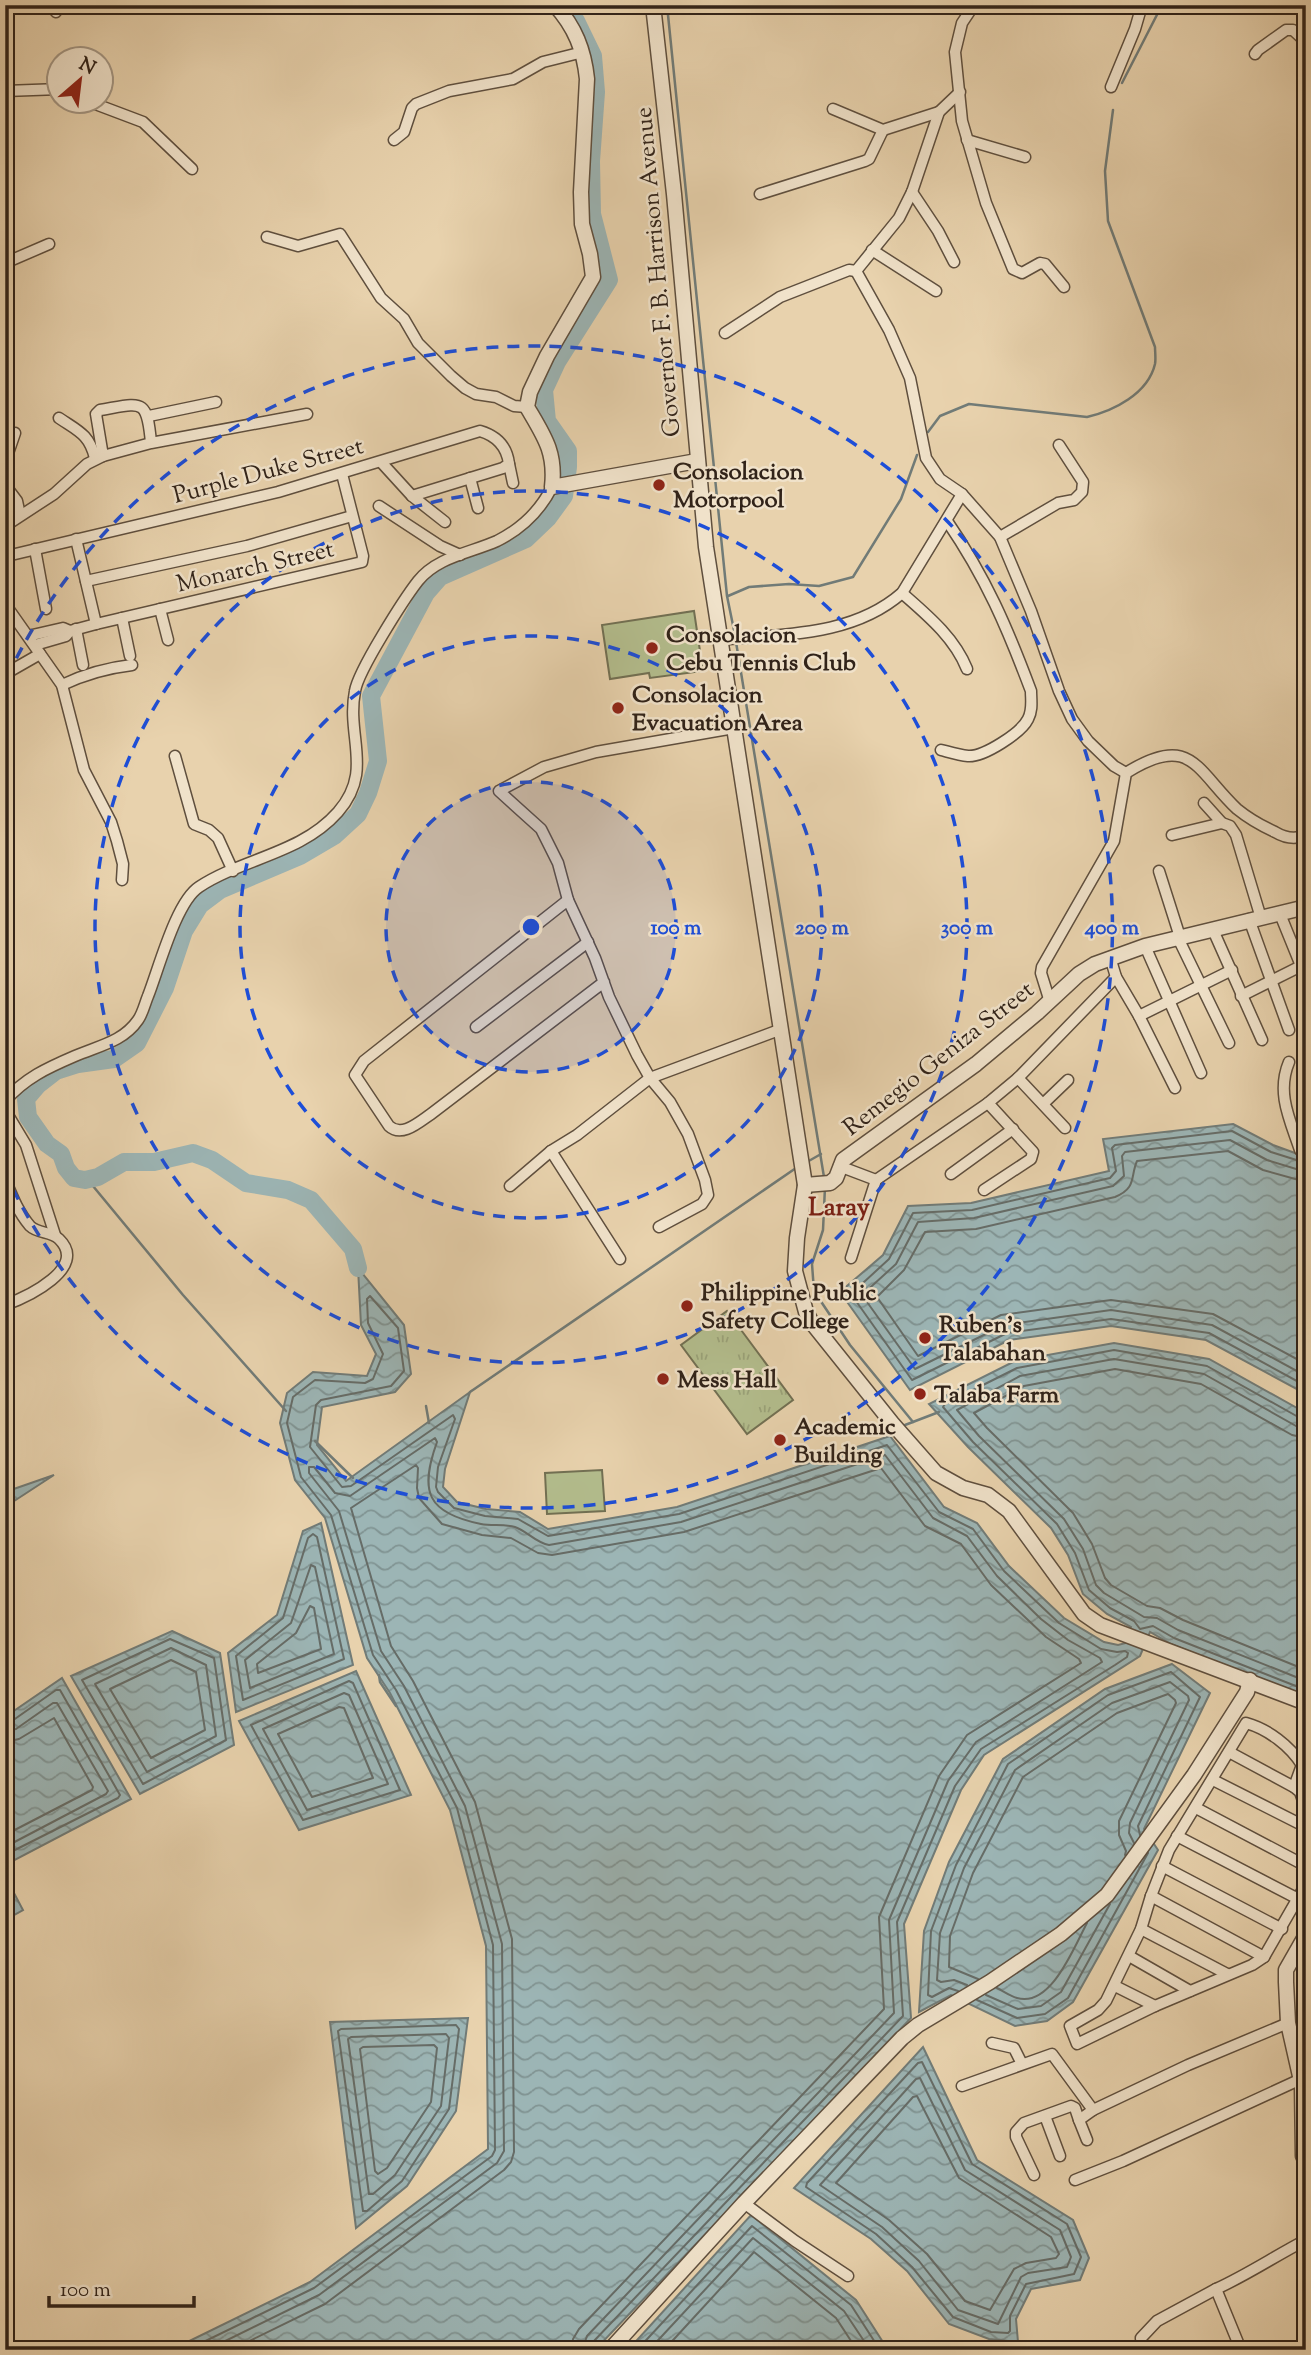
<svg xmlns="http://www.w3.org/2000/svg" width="1311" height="2355" font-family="'Sorts Mill Goudy',serif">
<defs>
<pattern id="grass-tufts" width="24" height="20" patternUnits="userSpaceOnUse" patternTransform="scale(1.75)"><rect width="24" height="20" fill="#b3bd8d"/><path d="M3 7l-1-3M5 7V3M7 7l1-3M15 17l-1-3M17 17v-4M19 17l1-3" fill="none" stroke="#9aa279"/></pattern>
<pattern id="water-waves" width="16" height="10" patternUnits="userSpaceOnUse" patternTransform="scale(1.75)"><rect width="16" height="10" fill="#9cb5b5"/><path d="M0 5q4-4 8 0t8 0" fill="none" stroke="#809392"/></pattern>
</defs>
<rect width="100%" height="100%" fill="#e8d2ad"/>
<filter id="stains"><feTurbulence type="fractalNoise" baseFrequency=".00286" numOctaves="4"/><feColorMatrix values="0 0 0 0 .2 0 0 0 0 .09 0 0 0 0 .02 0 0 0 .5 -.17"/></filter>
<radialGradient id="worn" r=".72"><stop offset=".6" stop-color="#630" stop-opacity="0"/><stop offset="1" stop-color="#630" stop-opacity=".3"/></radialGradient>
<polygon fill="url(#grass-tufts)" stroke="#727053" stroke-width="2" points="727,1311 793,1400 747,1434 681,1345"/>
<g fill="#b3bd8d" stroke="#727053" stroke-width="2">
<polygon points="694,611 703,671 650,678 649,673 610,679 602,625"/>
<polygon points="602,1470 605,1511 547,1514 545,1473"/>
</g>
<g fill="url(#water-waves)" stroke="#717b77" stroke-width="2">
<polygon points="1233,1124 1273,1145 1306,1157 1306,1394 1206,1340 1111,1326 1009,1340 910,1390 840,1292 883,1255 908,1206 971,1203 1109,1171 1103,1139"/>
<polygon points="358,1268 404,1325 411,1374 395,1392 322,1407 317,1445 346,1481 470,1392 445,1469 443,1487 457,1502 486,1509 520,1512 548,1529 677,1507 890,1436 944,1507 977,1523 1009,1566 1064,1618 1104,1642 1118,1645 1126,1643 1131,1627 1107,1614 1083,1594 1068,1555 1051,1528 968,1447 929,1404 1015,1361 1114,1343 1209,1359 1306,1413 1306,1698 1171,1644 1150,1632 1140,1656 984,1755 961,1790 904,1924 911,2018 595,2350 171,2350 310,2282 488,2149 486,1946 450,1810 390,1693 367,1658 325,1518 295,1480 280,1423 287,1393 313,1372 367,1376 376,1354 361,1325"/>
<polygon points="54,1475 5,1507 5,1492"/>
<polygon points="321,1523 353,1665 236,1712 228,1653 277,1615 303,1531"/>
<polygon points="172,1631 220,1653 234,1745 140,1794 71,1676"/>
<polygon points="1172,1664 1210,1693 1144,1829 1158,1850 1073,2002 1047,2021 1015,2026 951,1995 919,2012 924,1931 949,1862 1003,1759 1105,1689"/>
<polygon points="356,1671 411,1795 299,1830 239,1721"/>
<polygon points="62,1678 131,1799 9,1863 5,1857 5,1717"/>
<polygon points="5,1876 23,1910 5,1920"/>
<polygon points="468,2018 456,2111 407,2186 356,2228 330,2022"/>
<polygon points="923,2047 977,2160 1073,2220 1089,2258 1080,2280 1031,2289 1016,2319 1018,2342 989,2339 949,2324 907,2271 871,2239 794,2188"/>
<polygon points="751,2215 856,2300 888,2350 628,2350"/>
</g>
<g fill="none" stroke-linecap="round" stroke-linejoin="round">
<g stroke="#666c67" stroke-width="2">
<polyline points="1306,1163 1271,1152 1232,1131 1115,1145 1112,1148 1116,1171 1110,1178 972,1210 913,1213 889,1259 851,1294 912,1380 1007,1333 1111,1319 1209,1333 1306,1386"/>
<polyline points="1306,1172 1267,1160 1230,1140 1125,1152 1122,1156 1124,1176 1113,1186 974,1218 918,1222 896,1264 862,1295 915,1369 1004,1325 1111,1310 1212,1325 1306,1376"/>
<path d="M 1306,1182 L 1263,1170 L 1228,1151 L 1137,1161 C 1130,1177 1137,1188 1115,1197 L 976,1229 L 925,1232 L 904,1270 L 877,1297 L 918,1356 L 1001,1315 L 1111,1300 L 1213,1314 L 1306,1364"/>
<polyline points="1306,1418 1300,1418 1207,1366 1114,1350 1017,1368 945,1404 943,1407 973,1442 1057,1524 1075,1553 1089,1590 1110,1608 1134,1621 1140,1629 1153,1626 1174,1638 1306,1690"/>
<polyline points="1306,1427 1296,1426 1204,1374 1114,1359 1020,1376 957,1410 979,1436 1064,1519 1083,1549 1096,1585 1104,1593 1144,1617 1157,1618 1178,1630 1306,1681"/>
<polyline points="1306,1438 1292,1435 1201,1384 1115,1369 1024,1386 974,1413 987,1428 1073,1513 1092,1544 1105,1578 1111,1585 1147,1606 1160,1608 1183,1620 1306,1670"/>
<polygon points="313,1534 317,1537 344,1659 243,1700 236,1656 283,1618 308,1538"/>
<polygon points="311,1565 315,1567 334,1654 250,1688 245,1660 291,1623"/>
<polygon points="310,1606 314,1608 321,1649 258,1673 257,1664 296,1633"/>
<polygon points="170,1639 214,1658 226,1740 143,1784 82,1680"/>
<polygon points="171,1648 206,1665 216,1736 147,1772 95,1684"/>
<polygon points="171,1660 196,1672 205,1730 151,1758 110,1689"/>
<polygon points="349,1681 353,1683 400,1790 303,1820 251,1725"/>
<polygon points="344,1693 349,1695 388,1784 307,1810 263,1729"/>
<polygon points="339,1707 344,1708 373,1778 312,1797 278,1734"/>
<polyline points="5,1722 12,1721 56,1690 60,1690 120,1795 118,1798 5,1855"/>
<polyline points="5,1731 16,1729 53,1703 57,1703 108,1791 106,1794 5,1847"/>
<polyline points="5,1742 19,1739 54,1718 93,1787 92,1790 5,1835"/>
<polyline points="978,1979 949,1967 950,1936 973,1873 1023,1777 1117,1713 1168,1694 1175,1700 1176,1703 1119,1821 1119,1835 1126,1851 1125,1855"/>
<polyline points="967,1985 954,1980 941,1982 937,1980 940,1933 964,1868 1015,1770 1112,1703 1170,1682 1188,1696 1189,1700 1130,1823 1129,1833 1134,1843"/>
<path d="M 997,1988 C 1003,1991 1010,1996 1017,1998 C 1051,2008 1074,1947 1087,1923"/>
<polyline points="958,1991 949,1988 932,1997 928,1995 931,1931 956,1865 1008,1764 1108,1695 1171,1672 1200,1697 1138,1826 1140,1835"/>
<polyline points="986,1995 1018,2009 1041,2006 1061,1992 1110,1904"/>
<polyline points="977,2000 1017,2018 1045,2014 1068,1998 1148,1853"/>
<polygon points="456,2025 459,2029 449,2109 402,2181 367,2211 363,2211 338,2031 341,2029"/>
<polygon points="446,2034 449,2038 441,2106 395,2175 373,2194 369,2194 348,2039 351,2037"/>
<polygon points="434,2045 437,2048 431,2102 387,2168 378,2174 375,2171 360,2049 363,2047"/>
<polygon points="922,2062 972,2164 1067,2224 1081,2257 1074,2274 1026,2284 1010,2316 1010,2331 1008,2333 991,2332 953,2317 912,2267 876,2234 806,2187 807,2183 918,2063"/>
<polygon points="920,2078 965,2170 1060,2230 1071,2257 1067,2267 1028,2273 1021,2277 998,2324 958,2310 919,2261 882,2227 820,2185 916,2079"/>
<polygon points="917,2096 959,2178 1051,2237 1059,2254 1056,2258 1026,2263 1014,2269 990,2310 965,2301 927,2254 889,2220 836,2183 913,2097"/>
<polyline points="187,2350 314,2288 492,2156 495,2150 493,1945 457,1808 396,1690 373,1655 331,1515 301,1477 287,1423 293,1397 315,1380 365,1383 373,1379 383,1354 368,1323 367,1299 370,1296 398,1328 404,1371 391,1386 321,1400 316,1405 310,1447 342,1487 351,1486 453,1415 455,1419 438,1467 436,1487 438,1492 454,1508 485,1516 518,1519 548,1536 679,1514 887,1445 939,1512 973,1529 1004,1571 1059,1623 1101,1649 1117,1652 1125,1651 1128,1653 1127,1657 1115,1665 981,1749 955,1786 897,1922 903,2016 593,2342 591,2350"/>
<path d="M 207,2350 L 319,2295 L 497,2163 L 504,2151 L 502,1944 L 465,1806 L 404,1686 L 381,1651 L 339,1511 L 309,1473 L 309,1467 L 314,1467 L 335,1493 L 350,1496 L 435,1438 L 437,1442 C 419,1492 427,1513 481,1524 C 492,1526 504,1524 515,1527 C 527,1531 536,1543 549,1545 L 681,1522 L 885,1455 L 933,1518 L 967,1536 L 997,1576 L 1041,1619 L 1068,1640 L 1100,1658 L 1102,1662 L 976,1742 L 948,1781 L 889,1920 L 894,2013 L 587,2336 L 582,2350"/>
<polyline points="231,2350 325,2304 504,2170 511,2162 514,2152 512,1939 475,1802 413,1681 391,1646 351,1508 416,1465 418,1468 417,1488 419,1498 442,1524 482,1535 511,1538 538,1553 552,1555 684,1532 881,1468 925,1526 961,1544 991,1585 1046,1637 1079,1659 1081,1663 967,1735 939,1776 879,1917 884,2009 579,2329 573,2339 572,2350"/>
<polyline points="637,2350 752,2226 851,2305 880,2350"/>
<polyline points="649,2350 753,2238 844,2311 870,2350"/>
<polyline points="664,2350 754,2252 836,2318 857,2350"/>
</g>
<g stroke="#717b77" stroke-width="2.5">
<polyline points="667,5 727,596 735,635"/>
<polyline points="1122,83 1162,5"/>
<path d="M 928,432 L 940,416 L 969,404 L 1087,417 C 1113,411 1148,394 1155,364 C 1156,359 1155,352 1155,347 L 1108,221 L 1105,171 L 1113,110"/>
<polyline points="728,596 749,587 789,584 819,586 853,577 901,499 917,455"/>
<polyline points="736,642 824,1177"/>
<polyline points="807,1162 821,1154"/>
<polyline points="88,1180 183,1295 286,1411"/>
<polyline points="825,1187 823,1230 812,1264 814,1291 850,1345 913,1422"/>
<polyline points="470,1392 796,1168"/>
<polyline points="426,1406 429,1423"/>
<polyline points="905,1425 939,1412"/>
<polyline points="315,1441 353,1478"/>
<polyline points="379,1675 380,1682 396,1706"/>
</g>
<polyline stroke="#9cb5b5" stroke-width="18" points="358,1268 353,1249 311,1200 288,1190 246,1183 212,1160 193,1153 154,1162 124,1162 98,1177 85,1180 74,1178 66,1168 61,1154 47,1144 28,1117 26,1099 38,1085 56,1071 78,1064 114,1059 137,1043 165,988 184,931 200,905 220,890 300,856 334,836 358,814 368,793 378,761 371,696 426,593 440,577 526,539 548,518 564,496 568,467 568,451 547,421 544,390 557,362 609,280 592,214 591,161 596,92 593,56 576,21 564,5"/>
<g stroke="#5f4f3e" stroke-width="13">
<g id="minor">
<polyline points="51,5 56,12"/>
<polyline points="974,5 962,23 955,52 962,121 986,203 1013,269 1022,273 1040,263 1045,264 1064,287"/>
<polyline points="1255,54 1258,50 1286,30 1293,30 1306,42"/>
<polyline points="1111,87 1135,29 1142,5"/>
<polyline points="5,91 60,89"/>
<polyline points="90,102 143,122 192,169"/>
<polyline points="833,109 883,130 939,112"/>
<polyline points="394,140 404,132 412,108 416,104 449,91 513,79 543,62 583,52"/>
<polyline points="967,140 1025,157"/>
<polyline points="912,192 938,231 954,262"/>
<polyline points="760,194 865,161 869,159 883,130"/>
<polyline points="267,237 298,246 340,234 381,298 404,319 418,343 451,376 465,388 476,394 496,397 514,406 527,407"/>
<polyline points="872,250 936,291"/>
<polyline points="5,263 49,244"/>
<polyline points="856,271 889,330 910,378 926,458 940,479 962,494 1000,537 1031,611 1059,691 1072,719 1088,741 1114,766 1126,773"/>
<polyline points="856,271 899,218 912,192 939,112 960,92"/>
<polyline points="725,333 780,297 849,270 856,271"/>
<polyline points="149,416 216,402"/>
<path d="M 59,418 C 78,431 89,434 95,458"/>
<path d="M 151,443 C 147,397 142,403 100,410 L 96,414 L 103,456 L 151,443 L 307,414"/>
<polyline points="5,462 15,433"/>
<polyline points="381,462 412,496 445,522"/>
<polyline points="509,464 513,483"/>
<polyline points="470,478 478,508"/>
<polyline points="5,485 17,501 20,515"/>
<polyline points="379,506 440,546 460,555"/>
<polyline points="5,526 54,494 87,464 103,456"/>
<polyline points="1000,537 1058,503 1074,500 1082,492 1083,482 1059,445"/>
<polyline points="76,539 96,624"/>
<polyline points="35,549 46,609"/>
<path d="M 11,555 L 278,492 L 480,431 C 497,436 507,447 509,464 L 503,468 L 412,496"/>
<polyline points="86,581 247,546 352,516"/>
<path d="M 902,593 C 927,615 954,637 967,669"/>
<polyline points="5,604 62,685 84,770 111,822 117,841 123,864 122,880"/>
<polyline points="160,609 168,640"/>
<polyline points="122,618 130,656"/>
<polyline points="76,629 83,665"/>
<polyline points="28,636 63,628 70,631"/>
<path d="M 719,640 C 781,634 852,637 902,593 L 962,494"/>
<polyline points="35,645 66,636 70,631 96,624 362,562 363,556 342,474"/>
<polyline points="5,674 40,654"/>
<path d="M 62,685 C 85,674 106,668 132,665"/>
<path d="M 941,750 C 949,752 959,755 968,756 C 984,757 1021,733 1028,719 C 1033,710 1031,700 1031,691 C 1007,627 986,578 947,521"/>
<polyline points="175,756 194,824 209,830 218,838 233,871"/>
<polyline points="1204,803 1222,823 1230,826 1236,835 1261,918"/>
<polyline points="1172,835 1222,823"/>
<polyline points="1159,871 1180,937"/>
<polyline points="568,900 558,863 541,829 499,791 544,767 596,752 734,728"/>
<polyline points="1280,914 1306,978"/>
<polyline points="1249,919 1289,1030"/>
<polyline points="1213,930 1262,1040"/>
<polyline points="1178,938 1229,1043"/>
<polyline points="1145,946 1201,1073"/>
<polyline points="1110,957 1116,977 1139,1016 1175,1088"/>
<path d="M 604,982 L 431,1114 C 419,1122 402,1138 389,1126 L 355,1075 L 364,1061 L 568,900 L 595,958 L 609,997 L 637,1055 L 650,1078 L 670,1102 L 688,1134 L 705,1180 L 708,1195 L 702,1204 L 659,1227"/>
<polyline points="1241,996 1301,966"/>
<path d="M 1050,1002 L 1041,973 L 1042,967 L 1114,841 L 1126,773 C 1191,732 1196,770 1237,809 C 1248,818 1262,826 1275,832 C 1285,838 1295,840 1306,835"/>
<polyline points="1139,1016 1232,970"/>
<polyline points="476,1027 588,942"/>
<path d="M 1289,1062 C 1276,1093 1290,1120 1300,1150 L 1306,1154"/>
<polyline points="1018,1078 1065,1128"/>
<path d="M 5,1101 C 25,1078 47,1068 75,1056 C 98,1046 123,1042 138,1020 C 143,1013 145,1003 148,996 C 159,968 176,902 199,887 C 243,858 301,854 338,812 C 374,771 346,737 355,691 C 358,671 404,599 418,581 C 437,557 470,553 497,541 C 521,529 540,511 552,487"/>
<polyline points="1043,1104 1068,1080"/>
<polyline points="5,1110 26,1145 55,1235"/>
<polyline points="551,1151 620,1259"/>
<polyline points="839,1166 876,1180"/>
<polyline points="951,1174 1013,1129"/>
<path d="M 5,1179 C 12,1196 18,1212 30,1226 C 38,1234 51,1231 59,1239 C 89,1268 27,1297 5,1305"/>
<polyline points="510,1186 551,1151 577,1135 650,1078 779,1030"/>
<polyline points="984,1190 1031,1159 1033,1152 988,1103"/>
<polyline points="851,1258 876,1180 988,1103 1018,1078 1116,977"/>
<polyline points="1229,1752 1294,1787 1300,1792 1306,1809"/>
<polyline points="1213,1780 1306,1827"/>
<path d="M 1294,1787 L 1302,1765 C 1290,1746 1268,1729 1246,1723 L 1169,1850 L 1151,1896 L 1141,1929 L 1106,2001 L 1098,2010 L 1070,2026 L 1077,2044 L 1155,2006 L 1252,1965 L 1264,1957 L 1306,1884"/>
<polyline points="1196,1808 1306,1866"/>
<polyline points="1177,1836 1306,1903"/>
<polyline points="1162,1866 1282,1929"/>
<polyline points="1151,1896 1264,1957"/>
<polyline points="1141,1929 1227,1974"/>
<polyline points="1129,1956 1190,1991"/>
<polyline points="1115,1986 1155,2006"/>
<polyline points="992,2043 1014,2048 1022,2064"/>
<polyline points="962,2086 1052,2054 1093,2110"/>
<polyline points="1045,2116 1060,2156"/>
<polyline points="1087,2140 1079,2120 1093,2110 1188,2065 1288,2023"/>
<polyline points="1034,2175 1016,2137 1016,2132 1024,2123 1071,2106 1075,2108 1079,2120"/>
<polyline points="1075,2180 1123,2161 1301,2079"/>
<polyline points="744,2203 795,2241 848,2276"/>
<polyline points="1142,2350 1141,2338 1157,2321 1216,2289"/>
<path d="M 1241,2350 L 1216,2289 C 1247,2275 1275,2256 1306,2240"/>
</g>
</g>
<g stroke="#5f4f3e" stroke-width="17">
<g id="tertiary">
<path d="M 555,5 C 575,27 584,50 587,79 L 581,192 L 582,224 L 590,254 L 593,277 L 547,356 L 530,392 L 527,407 C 544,436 556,452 552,487 L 697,461"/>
<polyline points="653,5 674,194 706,547 805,1185 797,1238 795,1271 806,1312 812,1323 892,1423 936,1473 963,1488 988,1495 1009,1511 1084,1614 1100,1625 1306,1703"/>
<polyline points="805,1185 830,1183 836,1178 843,1160 976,1064 1037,1013 1079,974 1095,964 1145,946 1306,907"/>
<polyline points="1306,1935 1286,1970 1286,1982 1288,2023 1302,2085 1303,2156 1306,2161"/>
<polyline points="610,2350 744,2203 902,2038 918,2025 990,1982 1061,1934 1107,1895 1194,1775 1247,1692 1250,1680"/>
</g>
</g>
<use href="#minor" stroke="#f0e2ca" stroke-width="10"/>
<use href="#tertiary" stroke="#f0e2ca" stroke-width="14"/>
</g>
<circle cx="531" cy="927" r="145" fill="#1d4ed8" fill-opacity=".12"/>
<g fill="none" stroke="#1d4ed8" stroke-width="3.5" stroke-dasharray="12 9">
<circle cx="531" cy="927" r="145"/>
<circle cx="531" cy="927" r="291"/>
<circle cx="531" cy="927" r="436"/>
<path d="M7 677A581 581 0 1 1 7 1177"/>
</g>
<g fill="#8f2418" stroke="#f0e2ca" stroke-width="2.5">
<circle cx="659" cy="485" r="7"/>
<circle cx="652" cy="648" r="7"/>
<circle cx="618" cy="708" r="7"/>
<circle cx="687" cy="1306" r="7"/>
<circle cx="925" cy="1338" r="7"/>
<circle cx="663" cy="1379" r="7"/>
<circle cx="920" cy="1394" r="7"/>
<circle cx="780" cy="1440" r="7"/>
</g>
<g text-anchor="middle" stroke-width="5" stroke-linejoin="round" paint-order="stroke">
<g font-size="24" fill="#312319" stroke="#f0e2ca">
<text transform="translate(657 272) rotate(-95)" y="8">Governor F. B. Harrison Avenue</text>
<text transform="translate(268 470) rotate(-15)" y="8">Purple Duke Street</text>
<text transform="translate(255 566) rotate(-13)" y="8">Monarch Street</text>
<text transform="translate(938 1058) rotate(-38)" y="8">Remegio Geniza Street</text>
</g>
<g font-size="24" font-weight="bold" fill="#312319" stroke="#f0e2ca" text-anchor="start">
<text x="673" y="479">Consolacion<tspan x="673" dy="28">Motorpool</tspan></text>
<text x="666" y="642">Consolacion<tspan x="666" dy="28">Cebu Tennis Club</tspan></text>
<text x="632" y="702">Consolacion<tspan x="632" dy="28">Evacuation Area</tspan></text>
<text x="701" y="1300">Philippine Public<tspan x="701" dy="28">Safety College</tspan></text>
<text x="939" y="1332">Ruben's<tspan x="939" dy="28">Talabahan</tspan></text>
<text x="677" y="1387">Mess Hall</text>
<text x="934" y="1402">Talaba Farm</text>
<text x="794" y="1434">Academic<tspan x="794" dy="28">Building</tspan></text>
</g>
<g font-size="26" font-weight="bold" fill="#7a1f14" stroke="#f0e2ca">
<text x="839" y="1215">Laray</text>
</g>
</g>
<circle cx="531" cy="927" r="10" fill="#1d4ed8" stroke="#f0e2ca" stroke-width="3.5"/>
<g font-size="21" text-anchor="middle" font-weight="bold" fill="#1d4ed8" stroke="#f0e2ca" stroke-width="5" stroke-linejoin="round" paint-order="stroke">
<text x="676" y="934">100 m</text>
<text x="822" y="934">200 m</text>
<text x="967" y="934">300 m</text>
<text x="1112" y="934">400 m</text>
</g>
<rect width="1311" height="2355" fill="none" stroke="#e8d2ad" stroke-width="28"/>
<rect x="7" y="7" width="1297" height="2341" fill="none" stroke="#312319" stroke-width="3.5"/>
<rect x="14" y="14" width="1283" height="2327" fill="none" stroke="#312319" stroke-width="2"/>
<g transform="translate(80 80) rotate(28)"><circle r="33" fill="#f0e2ca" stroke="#a49683" stroke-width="2"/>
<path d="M0-5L12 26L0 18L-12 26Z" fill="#8f2418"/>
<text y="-10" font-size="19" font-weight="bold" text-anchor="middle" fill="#312319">N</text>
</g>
<path d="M49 2296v10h145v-10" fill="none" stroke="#312319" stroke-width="3.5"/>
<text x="60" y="2296" font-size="21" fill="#312319" stroke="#f0e2ca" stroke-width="5" paint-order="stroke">100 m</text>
<rect width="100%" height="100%" filter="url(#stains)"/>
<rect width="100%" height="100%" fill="url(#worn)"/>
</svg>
